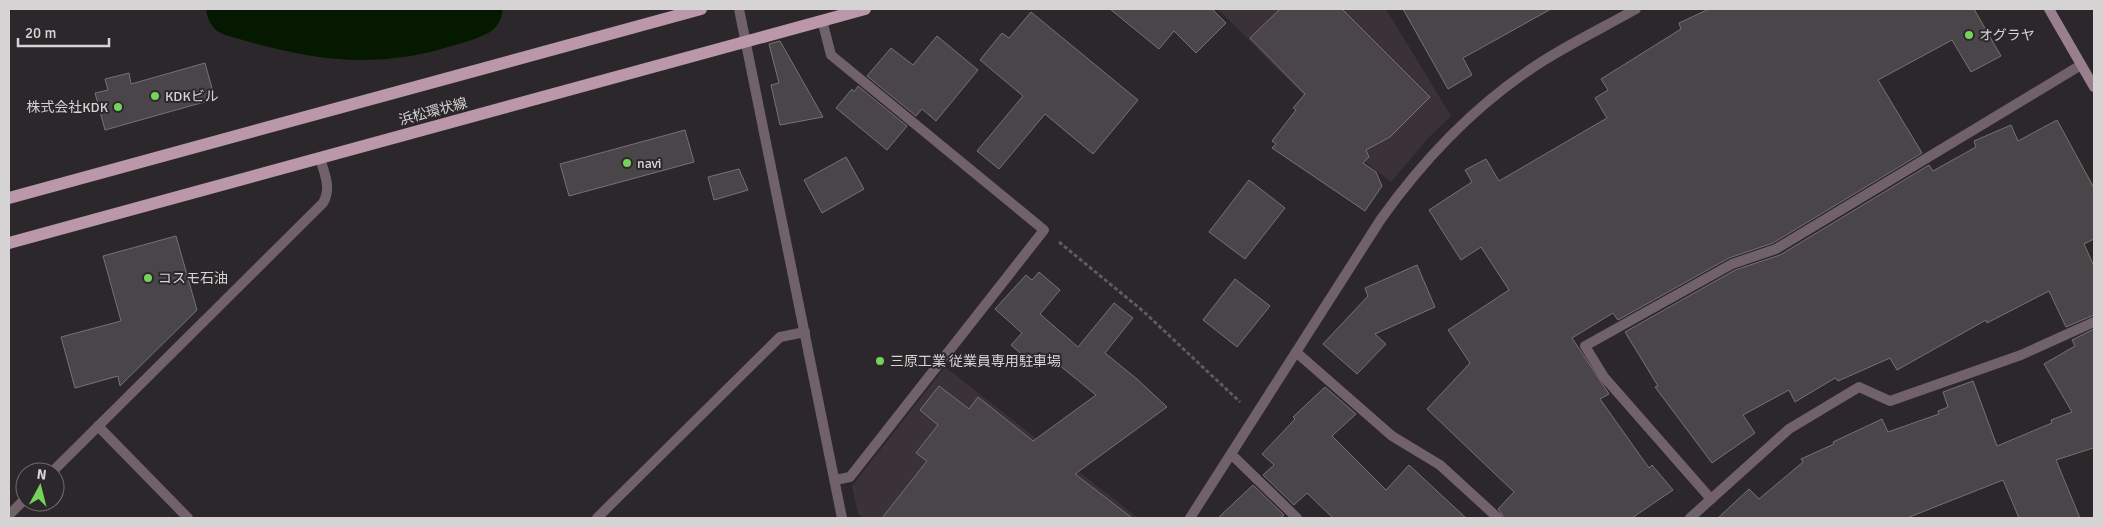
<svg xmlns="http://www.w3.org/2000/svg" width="2103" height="527" font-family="Signika,'Noto Sans JP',sans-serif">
<rect width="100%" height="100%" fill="#2c272a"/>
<g fill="#3b3238">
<polygon points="1218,9 1386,9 1451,116 1428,138 1391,182 1334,137 1339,131"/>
<polygon points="945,367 1138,518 864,518 858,514 852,486"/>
</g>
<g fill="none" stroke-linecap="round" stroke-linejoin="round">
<path stroke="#051901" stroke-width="55" d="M 234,9 C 305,30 370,44 443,20 C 454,17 465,14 475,9"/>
</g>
<g fill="#4a4548" stroke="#767173">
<polygon points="1110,9 1212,9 1226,23 1196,53 1174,31 1159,49"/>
<polygon points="1280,9 1342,9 1430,97 1390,137 1366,150 1369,157 1363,163 1376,172 1382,186 1365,211 1272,148 1276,144 1272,141 1296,110 1293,108 1305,94 1250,38"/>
<polygon points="1403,9 1551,9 1463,58 1472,75 1448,89"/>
<polygon points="1709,9 1974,9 2001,56 1971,72 1952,40 1878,80 1922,153 1773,243 1729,258 1618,320 1613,313 1572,338 1609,394 1600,399 1649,468 1652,465 1673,490 1632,518 1505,518 1498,509 1514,492 1427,409 1470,363 1448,330 1509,290 1481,247 1461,260 1429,210 1472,182 1465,170 1486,159 1499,181 1607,118 1595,98 1608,90 1601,79 1681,29 1679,23"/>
<polygon points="1031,12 1138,100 1093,154 1045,114 999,169 977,151 1023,96 980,60 1002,33 1009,38"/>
<polygon points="937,36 978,70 936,121 922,109 916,116 867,76 891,48 913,65"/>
<polygon points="780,41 823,117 780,125 771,85 779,83 769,44"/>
<polygon points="205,63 215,99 105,130 95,93 108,90 105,79 129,73 131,84"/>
<polygon points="858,86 907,126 887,150 836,108 852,89 854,92"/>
<polygon points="2057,120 2094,188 2094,239 2084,244 2094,266 2094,315 2066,327 2049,291 1987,323 1986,320 1897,370 1890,358 1838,381 1835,378 1795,402 1789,390 1743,415 1755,433 1712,463 1655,387 1658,386 1625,332 1735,270 1780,255 1929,165 1933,171 1976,147 1974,141 2011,125 2018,141"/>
<polygon points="685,130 694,162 569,196 560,164"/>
<polygon points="846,157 864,189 822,213 804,180"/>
<polygon points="739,169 748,190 714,200 708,177"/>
<polygon points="1249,180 1285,208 1245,259 1209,232"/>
<polygon points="176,236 197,310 120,386 118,376 75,388 61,337 121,321 103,256"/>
<polygon points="1417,265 1435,307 1375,334 1386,344 1357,374 1323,344 1368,296 1365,288"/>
<polygon points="1039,272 1060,290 1040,314 1078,347 1114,303 1133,318 1105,353 1137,379 1167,407 1075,474 1132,518 882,518 927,461 916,453 938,425 920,410 939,386 969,409 978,397 1033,441 1096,395 1048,356 1037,368 1011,345 1022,333 995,309 1026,275 1032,280"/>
<polygon points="1235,279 1270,306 1237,347 1203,320"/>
<polygon points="2094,329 2094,451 2093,448 2056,460 2080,518 2019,518 2003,480 1907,518 1718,518 1749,489 1759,499 1803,462 1801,459 1834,444 1833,442 1882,419 1888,432 1939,414 1938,411 1948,407 1943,392 1973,381 1997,446 2052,423 2051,420 2072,412 2044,364 2075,346 2072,340"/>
<polygon points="1325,387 1356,414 1332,436 1386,490 1409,465 1466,518 1333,518 1307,493 1294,505 1263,475 1274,465 1262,454 1295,419 1293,417"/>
<polygon points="1253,485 1284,515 1280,518 1218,518"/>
</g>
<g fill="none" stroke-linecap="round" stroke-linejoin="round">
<polyline stroke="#5f5b5e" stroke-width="3" stroke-dasharray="4 2.5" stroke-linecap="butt" points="1059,242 1143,311 1240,402"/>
<g stroke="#71616a" stroke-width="10">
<polyline points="822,20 831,55 1044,230 850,477 835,480"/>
<polyline points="1296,352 1392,436 1440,465 1498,518"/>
<polyline points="98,426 188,518"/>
<polyline points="1231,454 1297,518"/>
<path d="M 52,472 L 323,203 C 332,188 324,173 320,158"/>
<polyline points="1711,499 1604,377 1585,346 1732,264 1776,249 2081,65"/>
<polyline points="9,515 25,499"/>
<polyline points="597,518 780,337 805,332"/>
<path d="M 1190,518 L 1381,219 C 1426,156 1478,102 1543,61 C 1573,42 1606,26 1636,9"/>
<polyline points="1690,518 1789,429 1859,387 1890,401 2021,355 2094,322"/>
</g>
<polyline stroke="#71616a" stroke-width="10" points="739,9 842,518"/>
<polyline stroke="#9a808e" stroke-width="10" points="2049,9 2094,87"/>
<g stroke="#ba98aa" stroke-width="12">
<polyline points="9,198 701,9"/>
<polyline points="9,243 865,9"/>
</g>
</g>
<g fill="#75d25a" stroke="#2c272a" stroke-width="2">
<circle cx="1969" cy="35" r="5"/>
<circle cx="155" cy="96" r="5"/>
<circle cx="118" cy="107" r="5"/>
<circle cx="627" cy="163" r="5"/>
<circle cx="148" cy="278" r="5"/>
<circle cx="880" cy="361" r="5"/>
</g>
<g text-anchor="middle" stroke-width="4" stroke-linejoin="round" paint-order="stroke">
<g font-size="14" fill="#d6d3d5" stroke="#2c272a" text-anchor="start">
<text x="1979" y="40">オグラヤ</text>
<text x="165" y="101">KDKビル</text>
<text x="108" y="112" text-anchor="end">株式会社KDK</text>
<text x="637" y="168">navi</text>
<text x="158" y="283">コスモ石油</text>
<text x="890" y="366">三原工業 従業員専用駐車場</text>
</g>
<g font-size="14" fill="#d6d3d5" stroke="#2c272a">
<text transform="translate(433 111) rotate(-15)" y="5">浜松環状線</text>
</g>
</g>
<rect width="2103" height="527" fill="none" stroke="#d6d3d5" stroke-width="20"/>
<g transform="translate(40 487) rotate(7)"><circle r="24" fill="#2c272a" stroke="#706c6e"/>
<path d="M0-4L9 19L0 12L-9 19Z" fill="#75d25a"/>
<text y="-8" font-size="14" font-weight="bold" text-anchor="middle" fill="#d6d3d5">N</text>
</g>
<path d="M18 38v8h91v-8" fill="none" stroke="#d6d3d5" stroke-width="2.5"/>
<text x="25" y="38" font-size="15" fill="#d6d3d5" stroke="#2c272a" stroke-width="4" paint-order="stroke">20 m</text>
</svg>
